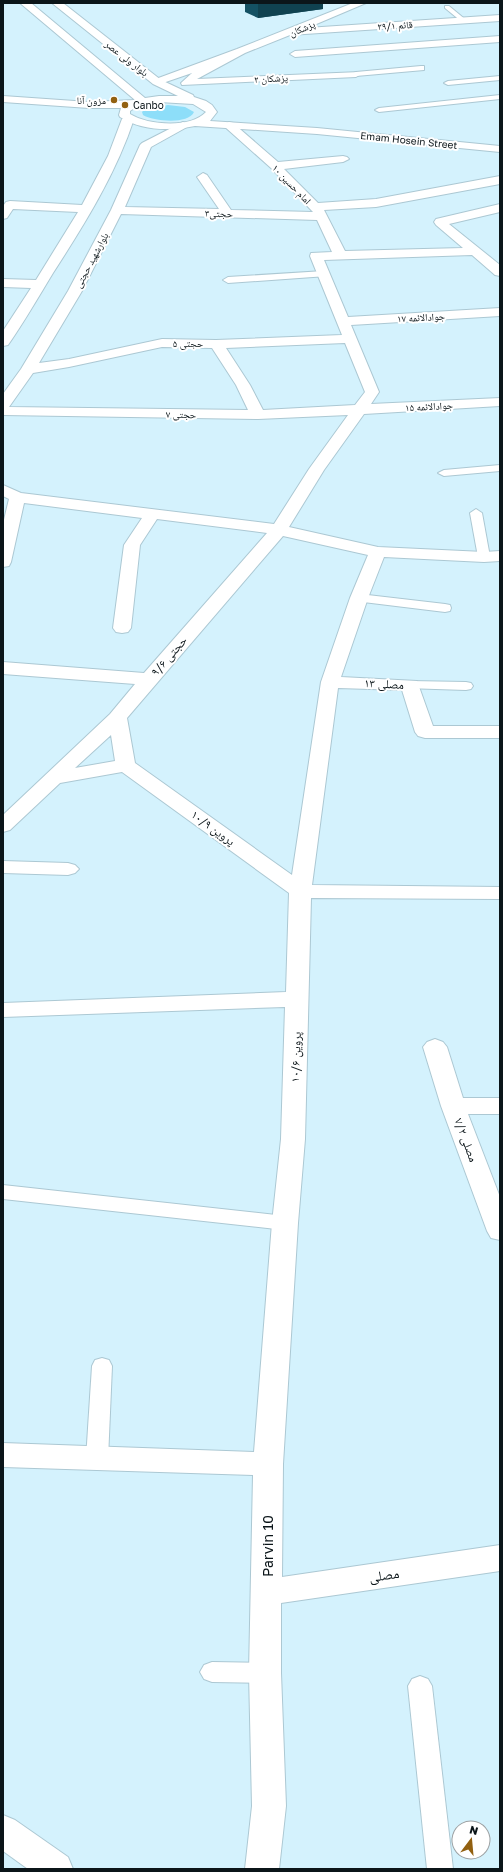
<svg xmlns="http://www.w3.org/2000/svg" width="503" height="1872" font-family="'Golos Text','Noto Naskh Arabic',sans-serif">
<rect width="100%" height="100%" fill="#d4f2fd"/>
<path fill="#8ddef9" d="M 168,105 L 185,107 L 194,112 C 188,125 153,121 143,115 L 142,112 L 145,109 Z"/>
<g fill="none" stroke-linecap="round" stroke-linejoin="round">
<g stroke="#acc8d3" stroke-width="2">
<g id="service">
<polygon points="445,6 449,6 466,20 466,22 462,22 445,8"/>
<polygon points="421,66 424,66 424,70 356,76 352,74 356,72"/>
<polygon points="500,76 500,80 448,85 444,83 448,81"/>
<polygon points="500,95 500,99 379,112 375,110 379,108"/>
<polygon points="324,271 329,274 327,276 228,283 223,280 228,277"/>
<polygon points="500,465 500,471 444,476 438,473 444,470"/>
<polygon points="476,509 482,513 490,557 484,561 478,557 470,513"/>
<polygon points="359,594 445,604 450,605 451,608 450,611 445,612 355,601 353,598 355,595"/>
<polygon points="410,681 466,682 471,683 473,686 471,689 466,690 405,688 403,685 405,682"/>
<polygon points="3,1185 285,1216 292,1218 294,1223 292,1228 285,1230 3,1199"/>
<polygon points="102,1358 109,1360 112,1366 108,1459 104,1465 97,1468 90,1465 86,1459 92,1366 95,1360"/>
<polygon points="212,1662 265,1663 273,1666 277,1673 273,1680 265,1683 212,1682 204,1679 200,1672 204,1665"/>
<polygon points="420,1676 428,1679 432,1686 453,1869 427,1869 408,1686 412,1679"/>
</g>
</g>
<g stroke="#acc8d3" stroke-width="2">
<g id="minor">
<polygon points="353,3 366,3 307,28 500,15 500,21 290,35 245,53 197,79 360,72 361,74 356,77 182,85 181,83 192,73 157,85 152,82 153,80 237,49"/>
<polygon points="500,36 500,42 295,57 290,54 295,51"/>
<path d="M 128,116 L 134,119 C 116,174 84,225 53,273 C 39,296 24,322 8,345 L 3,346 L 3,331 L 31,288 L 3,287 L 3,279 L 36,280 L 78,212 L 13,209 L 7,218 L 3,219 L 3,206 L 6,202 L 10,201 L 82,205 L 108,156 L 122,119 Z"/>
<path d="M 183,122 L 189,125 L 187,127 L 151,147 L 125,207 L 219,209 L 197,177 L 203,173 L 207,175 L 231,210 L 313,212 L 271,168 L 225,127 L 223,125 L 229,122 L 233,123 L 278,162 L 343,156 L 347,157 L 349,159 L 343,162 L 284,169 L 318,203 L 376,199 L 500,176 L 500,184 L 376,207 L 324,210 L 345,251 L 463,248 L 436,225 L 434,222 L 436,219 L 500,204 L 500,212 L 449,224 L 500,265 L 500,276 L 495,275 L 472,255 L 324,260 L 348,317 L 500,308 L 500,316 L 351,325 L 379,392 L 371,404 L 500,398 L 500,406 L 364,414 L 324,470 L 289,527 L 378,547 L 484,552 L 500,551 L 500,561 L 484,562 L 384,557 L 368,598 L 341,677 L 417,681 L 433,726 L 500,726 L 500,738 L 425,738 L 418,736 L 415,732 L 402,690 L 338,688 L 312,885 L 500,887 L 500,899 L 311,898 L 305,1139 L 298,1223 L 283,1464 L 282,1577 L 500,1545 L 500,1571 L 281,1603 L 281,1673 L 286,1806 L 279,1869 L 245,1869 L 252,1806 L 249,1673 L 253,1475 L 3,1467 L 3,1443 L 254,1452 L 272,1223 L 281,1139 L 285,1007 L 3,1017 L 3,1003 L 286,992 L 289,893 L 122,772 L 60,783 L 10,830 L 3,832 L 3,815 L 110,714 L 135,684 L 3,674 L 3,662 L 144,673 L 267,533 L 157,519 L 140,545 L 131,628 L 128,632 L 122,633 L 116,632 L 113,628 L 124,545 L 142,518 L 24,503 L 11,562 L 9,566 L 3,567 L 3,524 L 9,499 L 3,496 L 3,485 L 21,493 L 274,524 L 309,469 L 348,415 L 258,419 L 3,415 L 3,394 L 21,369 L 68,291 L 111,210 L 140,145 L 142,143 ZM 121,214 L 317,220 L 332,252 L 311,253 L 310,256 L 342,335 L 216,340 L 162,339 L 69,359 L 39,363 L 82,291 ZM 345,343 L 365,392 L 355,405 L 263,410 L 250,385 L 226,348 ZM 162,347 L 212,348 L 236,385 L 248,410 L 9,407 L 33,373 L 69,367 ZM 283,536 L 368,555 L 350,598 L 321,682 L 292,875 L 135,763 L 127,718 ZM 111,735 L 115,761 L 75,768 Z"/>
<polygon points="3,861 68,863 75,865 79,869 75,873 68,875 3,873"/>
<polygon points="435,1039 443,1042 447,1047 463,1098 500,1098 500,1114 468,1114 500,1197 500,1240 491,1238 487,1231 441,1106 423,1047 427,1042"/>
</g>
</g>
<g stroke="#acc8d3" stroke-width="2">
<g id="tertiary">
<path d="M 20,3 L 31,3 L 145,98 L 159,96 L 178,96 L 153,84 L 52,3 L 63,3 L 161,80 L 193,95 L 194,97 L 206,101 L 212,105 L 217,112 L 210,121 L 317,128 L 500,146 L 500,152 L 317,134 L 195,126 C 170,131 142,131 120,117 L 119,115 L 121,108 L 89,108 L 3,102 L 3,96 L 89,102 L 135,100 ZM 159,102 L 193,104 L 206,112 C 190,129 148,125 130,114 L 130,111 L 136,107 Z"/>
<polygon points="3,1815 15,1820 68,1857 73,1869 28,1869 3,1851"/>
</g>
</g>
<use href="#service" fill="#fff" fill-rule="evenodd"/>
<use href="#minor" fill="#fff" fill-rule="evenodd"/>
<use href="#tertiary" fill="#fff" fill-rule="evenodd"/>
</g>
<polygon fill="#145163" points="245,3 323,3 323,9 258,18 245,12"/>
<polygon fill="#104250" points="258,3 323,3 323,9 258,18"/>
<g fill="#926010" stroke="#fff" stroke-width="1.5">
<circle cx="114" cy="100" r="4"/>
<circle cx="125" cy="105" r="4"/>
</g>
<g text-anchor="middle" stroke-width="4" stroke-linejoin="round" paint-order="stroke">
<g font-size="10" fill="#0b1519" stroke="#fff">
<text transform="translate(395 25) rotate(-3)" y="4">قائم ۲۹/۱</text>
<text transform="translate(302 28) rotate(-22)" y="4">پزشکان</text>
<text transform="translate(127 58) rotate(38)" y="4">بلوار ولی عصر</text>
<text transform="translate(271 78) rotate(-3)" y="4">پزشکان ۲</text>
<text transform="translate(409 140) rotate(6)" y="4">Emam Hosein Street</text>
<text transform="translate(292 184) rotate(46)" y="4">۱۰ امام حسین</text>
<text transform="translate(219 213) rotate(2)" y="4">حجتی۳</text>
<text transform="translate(91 260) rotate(-62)" y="4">بلوارشهید حجتی</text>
<text transform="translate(421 317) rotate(-3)" y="4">جوادالائمه ۱۷</text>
<text x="188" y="347">حجتی ۵</text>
<text transform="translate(429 406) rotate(-3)" y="4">جوادالائمه ۱۵</text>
<text transform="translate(181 414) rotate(1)" y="4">حجتی ۷</text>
</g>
<g font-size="10" fill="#0b1519" stroke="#fff" text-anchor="end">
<text x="106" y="104">مزون آنا</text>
<text x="133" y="109" text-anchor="start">Canbo</text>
</g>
<g font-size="12" fill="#0b1519" stroke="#fff">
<text transform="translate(169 656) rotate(-49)" y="4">حجتی ۹/۶</text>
<text transform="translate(384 684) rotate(3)" y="4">مصلی ۱۳</text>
<text transform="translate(213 828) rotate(36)" y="4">پروین ۱۰/۹</text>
<text transform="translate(296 1057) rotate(-88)" y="4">پروین ۱۰/۶</text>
<text transform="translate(466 1140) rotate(70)" y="4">مصلی ۷/۲</text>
</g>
<g font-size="14" fill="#0b1519" stroke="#fff">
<text transform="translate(268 1546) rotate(-90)" y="5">Parvin 10</text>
<text transform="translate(384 1575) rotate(-8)" y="5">مصلی</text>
</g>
</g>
<rect width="503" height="1872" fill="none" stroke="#0b1519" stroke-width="8"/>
<g transform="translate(471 1840) rotate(16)"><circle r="19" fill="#ffffff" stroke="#9da1a3"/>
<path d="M0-3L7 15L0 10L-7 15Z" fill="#926010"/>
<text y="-6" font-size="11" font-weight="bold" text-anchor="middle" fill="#0b1519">N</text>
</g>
</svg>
